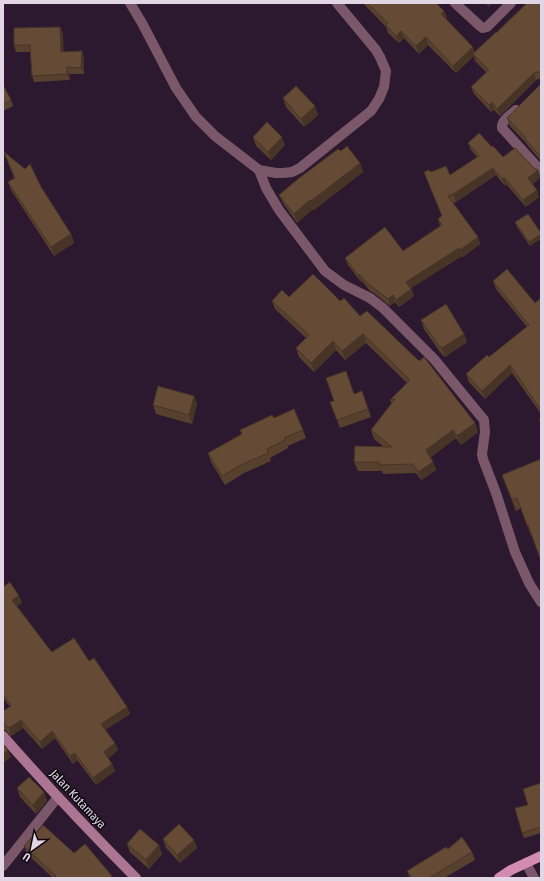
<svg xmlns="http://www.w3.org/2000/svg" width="544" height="881" font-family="'Fira Sans Condensed',sans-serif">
<rect width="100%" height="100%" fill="#2c1930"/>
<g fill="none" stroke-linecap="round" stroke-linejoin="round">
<g stroke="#7a5769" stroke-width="10">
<polyline points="130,3 142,23 176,88 196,117 215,136 259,170 276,173 283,173 292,172 300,168 371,111 379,99 384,87 386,71 380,57 376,50 337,3"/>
<polyline points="455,3 480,26 483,28 487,27 511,3"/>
<path d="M 516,110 C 510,115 501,121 502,128 L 541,171"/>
<polyline points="259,170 266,188 279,210 325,271 344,285 370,298 383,308 434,359 484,420 485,432 482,454 483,459 496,493 515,552 529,583 541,602"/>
<polyline points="526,863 534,878"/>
<polyline points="3,866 58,797"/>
</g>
<path stroke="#ac7591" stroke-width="10" d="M 3,736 C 46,785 90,832 136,878"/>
<polyline stroke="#d38cb0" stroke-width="10" points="499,878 511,870 541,856"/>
</g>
<g fill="#57402e">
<polygon points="363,3 436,3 444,11 447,18 445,19 473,47 474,52 496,33 541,3 541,79 539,79 536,80 500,116 494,110 491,112 474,94 471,87 486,72 475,61 474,56 456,73 428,45 419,54 404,38 399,43 388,33 386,27"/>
<polygon points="60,27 63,33 63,52 84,57 84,74 69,74 70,80 34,82 32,76 30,52 16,52 14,45"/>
<polygon points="541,84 541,161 528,146 526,143 509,125 507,118"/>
<polygon points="3,85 11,100 13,106 3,111"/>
<polygon points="283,98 318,115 304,127 286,107"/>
<polygon points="253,137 285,145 271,160 256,146"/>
<polygon points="468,143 492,147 503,157 538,170 541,177 532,184 537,190 539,197 526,207 506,184 505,186 496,175 456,202 453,203 478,237 480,244 463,257 462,256 411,288 414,296 399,307 395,302 390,306 374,293 370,291 362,281 361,282 348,265 345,258 403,251 440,226 438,219 442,216 431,172 450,175 477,157 471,150"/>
<polygon points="341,151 360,163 363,172 314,210 313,209 297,223 283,203 279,195"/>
<polygon points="4,152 41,187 71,234 74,243 54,256 11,190 8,182 14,178"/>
<polygon points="515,222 541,233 530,246 517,227"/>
<polygon points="493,281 535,303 541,298 541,414 512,373 485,399 469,382 466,374 489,357 527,327 496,289"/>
<polygon points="289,297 340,301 360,316 475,423 478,432 461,445 456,438 431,457 436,470 421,480 416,473 383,474 382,471 358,471 354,462 384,447 374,439 371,430 392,404 390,400 407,383 366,343 345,360 336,350 314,372 299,357 296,348 306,338 275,309 272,301"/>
<polygon points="421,320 464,334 467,342 445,357 440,352 424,329"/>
<polygon points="362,391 371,417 340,428 330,402"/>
<polygon points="194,396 197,404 192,424 156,414 153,405"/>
<polygon points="274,418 303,430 306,438 288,446 288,448 270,458 271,461 244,473 225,485 211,462 208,453"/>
<polygon points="541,459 532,535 531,536 521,508 516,511 502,475"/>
<polygon points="3,587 19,596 22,603 17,606 47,646 52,652 89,661 127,707 130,714 105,730 115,743 118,750 108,758 112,764 115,771 96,785 77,760 73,764 55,738 42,749 23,728 11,736 5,730 3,730 3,711 10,707 3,698"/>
<polygon points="541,783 541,833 524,838 522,833 528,805"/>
<polygon points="17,788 44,792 47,801 36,814 20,797"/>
<polygon points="163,839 194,840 197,848 180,863 166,848"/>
<polygon points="127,844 162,854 149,869 130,852"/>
<polygon points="24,846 74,853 113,878 53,878 27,854"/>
<polygon points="448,849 472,852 475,860 444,878 410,878 407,871"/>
</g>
<g fill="#473426">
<polygon points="486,3 492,3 488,7"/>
<polygon points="444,11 447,18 443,21 441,14"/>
<polygon points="60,27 63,33 64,59 61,52"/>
<polygon points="401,31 404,38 399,43 396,36"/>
<polygon points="426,37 428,45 419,54 416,46"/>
<polygon points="473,47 475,55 473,54 474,56 456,73 453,66"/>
<polygon points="82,51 84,57 84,74 81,68"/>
<polygon points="67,67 69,74 70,80 67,74"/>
<polygon points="534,73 536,80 500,116 497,109"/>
<polygon points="492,102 494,110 491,112 489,105"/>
<polygon points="315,106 318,115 304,127 301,119"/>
<polygon points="282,137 285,145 271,160 268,152"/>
<polygon points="360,163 363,172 314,210 311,201"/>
<polygon points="493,168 496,175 456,202 453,194"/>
<polygon points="538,170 541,177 531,186 528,178"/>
<polygon points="504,177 506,184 505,186 502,179"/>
<polygon points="537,190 539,197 526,207 523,200"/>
<polygon points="310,200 313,209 297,223 294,214"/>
<polygon points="71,234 74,243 54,256 51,247"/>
<polygon points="541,234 541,239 530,246 529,242"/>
<polygon points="478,237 480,244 463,257 460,250"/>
<polygon points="459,248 462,256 409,289 406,282"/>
<polygon points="359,274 362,281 361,282 358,275"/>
<polygon points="411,289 414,296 399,307 396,300"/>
<polygon points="393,295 395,302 390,306 388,299"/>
<polygon points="363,334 366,343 345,360 342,351"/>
<polygon points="464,334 467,342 445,357 442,348"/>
<polygon points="333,341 336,350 314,372 311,363"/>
<polygon points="510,365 512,373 485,399 482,391"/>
<polygon points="194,396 197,404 192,424 189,415"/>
<polygon points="475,423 478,432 461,445 457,436"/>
<polygon points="453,430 456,438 429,458 426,450"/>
<polygon points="433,462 436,470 421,480 418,472"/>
<polygon points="19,596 22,603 15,607 12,600"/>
<polygon points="127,707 130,714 103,731 101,724"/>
<polygon points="21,720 23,728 11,736 9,728"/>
<polygon points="52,731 55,738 42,749 40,742"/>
<polygon points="115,743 118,750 107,760 104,752"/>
<polygon points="8,750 11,757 3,763 3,754"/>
<polygon points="75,753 77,760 73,764 70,756"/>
<polygon points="112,764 115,771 96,785 93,778"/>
<polygon points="44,792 47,801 36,814 33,805"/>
<polygon points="194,840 197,848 180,863 177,855"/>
<polygon points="159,845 162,854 149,869 146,860"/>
</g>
<g fill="#654a36" stroke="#473426">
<polygon points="367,3 436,3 444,11 441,14 473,47 453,66 426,37 416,46 401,31 396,36 386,25 388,23"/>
<polygon points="527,3 541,3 541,72 536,72 534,73 497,109 492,102 489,105 471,87 489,70 473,54 496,32 496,33"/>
<polygon points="60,27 61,52 82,51 81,68 67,67 67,74 32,76 30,45 14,45 14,28"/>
<polygon points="541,84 541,157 525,139 526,138 507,118"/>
<polygon points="3,85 11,100 3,104"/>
<polygon points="296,86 315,106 301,119 283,98"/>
<polygon points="267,122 282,137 268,152 253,137"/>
<polygon points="479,133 492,147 493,146 503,157 515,148 534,168 538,170 528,178 537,190 523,200 504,177 502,179 493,168 453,194 448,196 478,237 460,250 459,248 406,282 411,289 396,300 393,295 388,299 371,286 367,283 359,274 358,275 345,258 385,227 403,251 442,225 438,219 442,216 424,172 429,170 431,172 446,166 450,175 479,156 468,143"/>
<polygon points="347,146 360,163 311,201 310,200 294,214 279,195 298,179 338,149 341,151"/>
<polygon points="4,152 25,169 30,164 41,187 71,234 51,247 8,182 15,178"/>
<polygon points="528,214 541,233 541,234 529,242 515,222"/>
<polygon points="507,269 535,303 541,298 541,410 510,365 482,391 466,374 487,355 489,357 529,325 493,281"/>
<polygon points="313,274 340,301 344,298 360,316 367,311 419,361 424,357 475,423 457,436 453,430 426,450 433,462 418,472 413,464 379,465 379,462 354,462 355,446 392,447 371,430 395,399 390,400 410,380 363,334 342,351 333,341 311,363 296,348 309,335 272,301 282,290 289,297"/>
<polygon points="446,304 464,334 442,348 437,343 421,320"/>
<polygon points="346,371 354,394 362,391 368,409 337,420 330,402 334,401 326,378"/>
<polygon points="158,386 194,396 189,415 153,405"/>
<polygon points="294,409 303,430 284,438 285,440 267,449 268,453 241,465 222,476 208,453 242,434 240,430 272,415 274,418"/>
<polygon points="541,417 541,422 539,419"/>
<polygon points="541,459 541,561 528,525 527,525 517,498 512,500 502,475"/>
<polygon points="10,582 19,596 12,600 47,646 52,652 74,638 89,661 94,658 127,707 101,724 115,743 104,752 112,764 93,778 75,753 70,756 52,731 40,742 21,720 9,728 3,723 3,711 11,706 3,694 3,587"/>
<polygon points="3,744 8,750 3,754"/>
<polygon points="29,777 44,792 33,805 17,788"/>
<polygon points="541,783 541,827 522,833 515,808 528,805 523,789"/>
<polygon points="179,824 194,840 177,855 163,839"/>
<polygon points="43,825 74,853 85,844 112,876 109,878 53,878 56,876 24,846"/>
<polygon points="140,829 159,845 146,860 127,844"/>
<polygon points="462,837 472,852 429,878 412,878 407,871 446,847 448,849"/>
</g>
<g text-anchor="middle" stroke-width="3" stroke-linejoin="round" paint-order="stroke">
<g font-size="12" fill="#e2d6e5" stroke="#0f0811">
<text transform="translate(78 799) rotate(47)" y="4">Jalan Kutamaya</text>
</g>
</g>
<rect width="544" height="881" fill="none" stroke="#e2d6e5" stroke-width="8"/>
<g transform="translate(32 849) rotate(213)" stroke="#0f0811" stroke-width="3" paint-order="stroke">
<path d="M0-3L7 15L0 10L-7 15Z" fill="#e2d6e5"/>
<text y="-6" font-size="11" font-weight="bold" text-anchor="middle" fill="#e2d6e5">U</text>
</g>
</svg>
